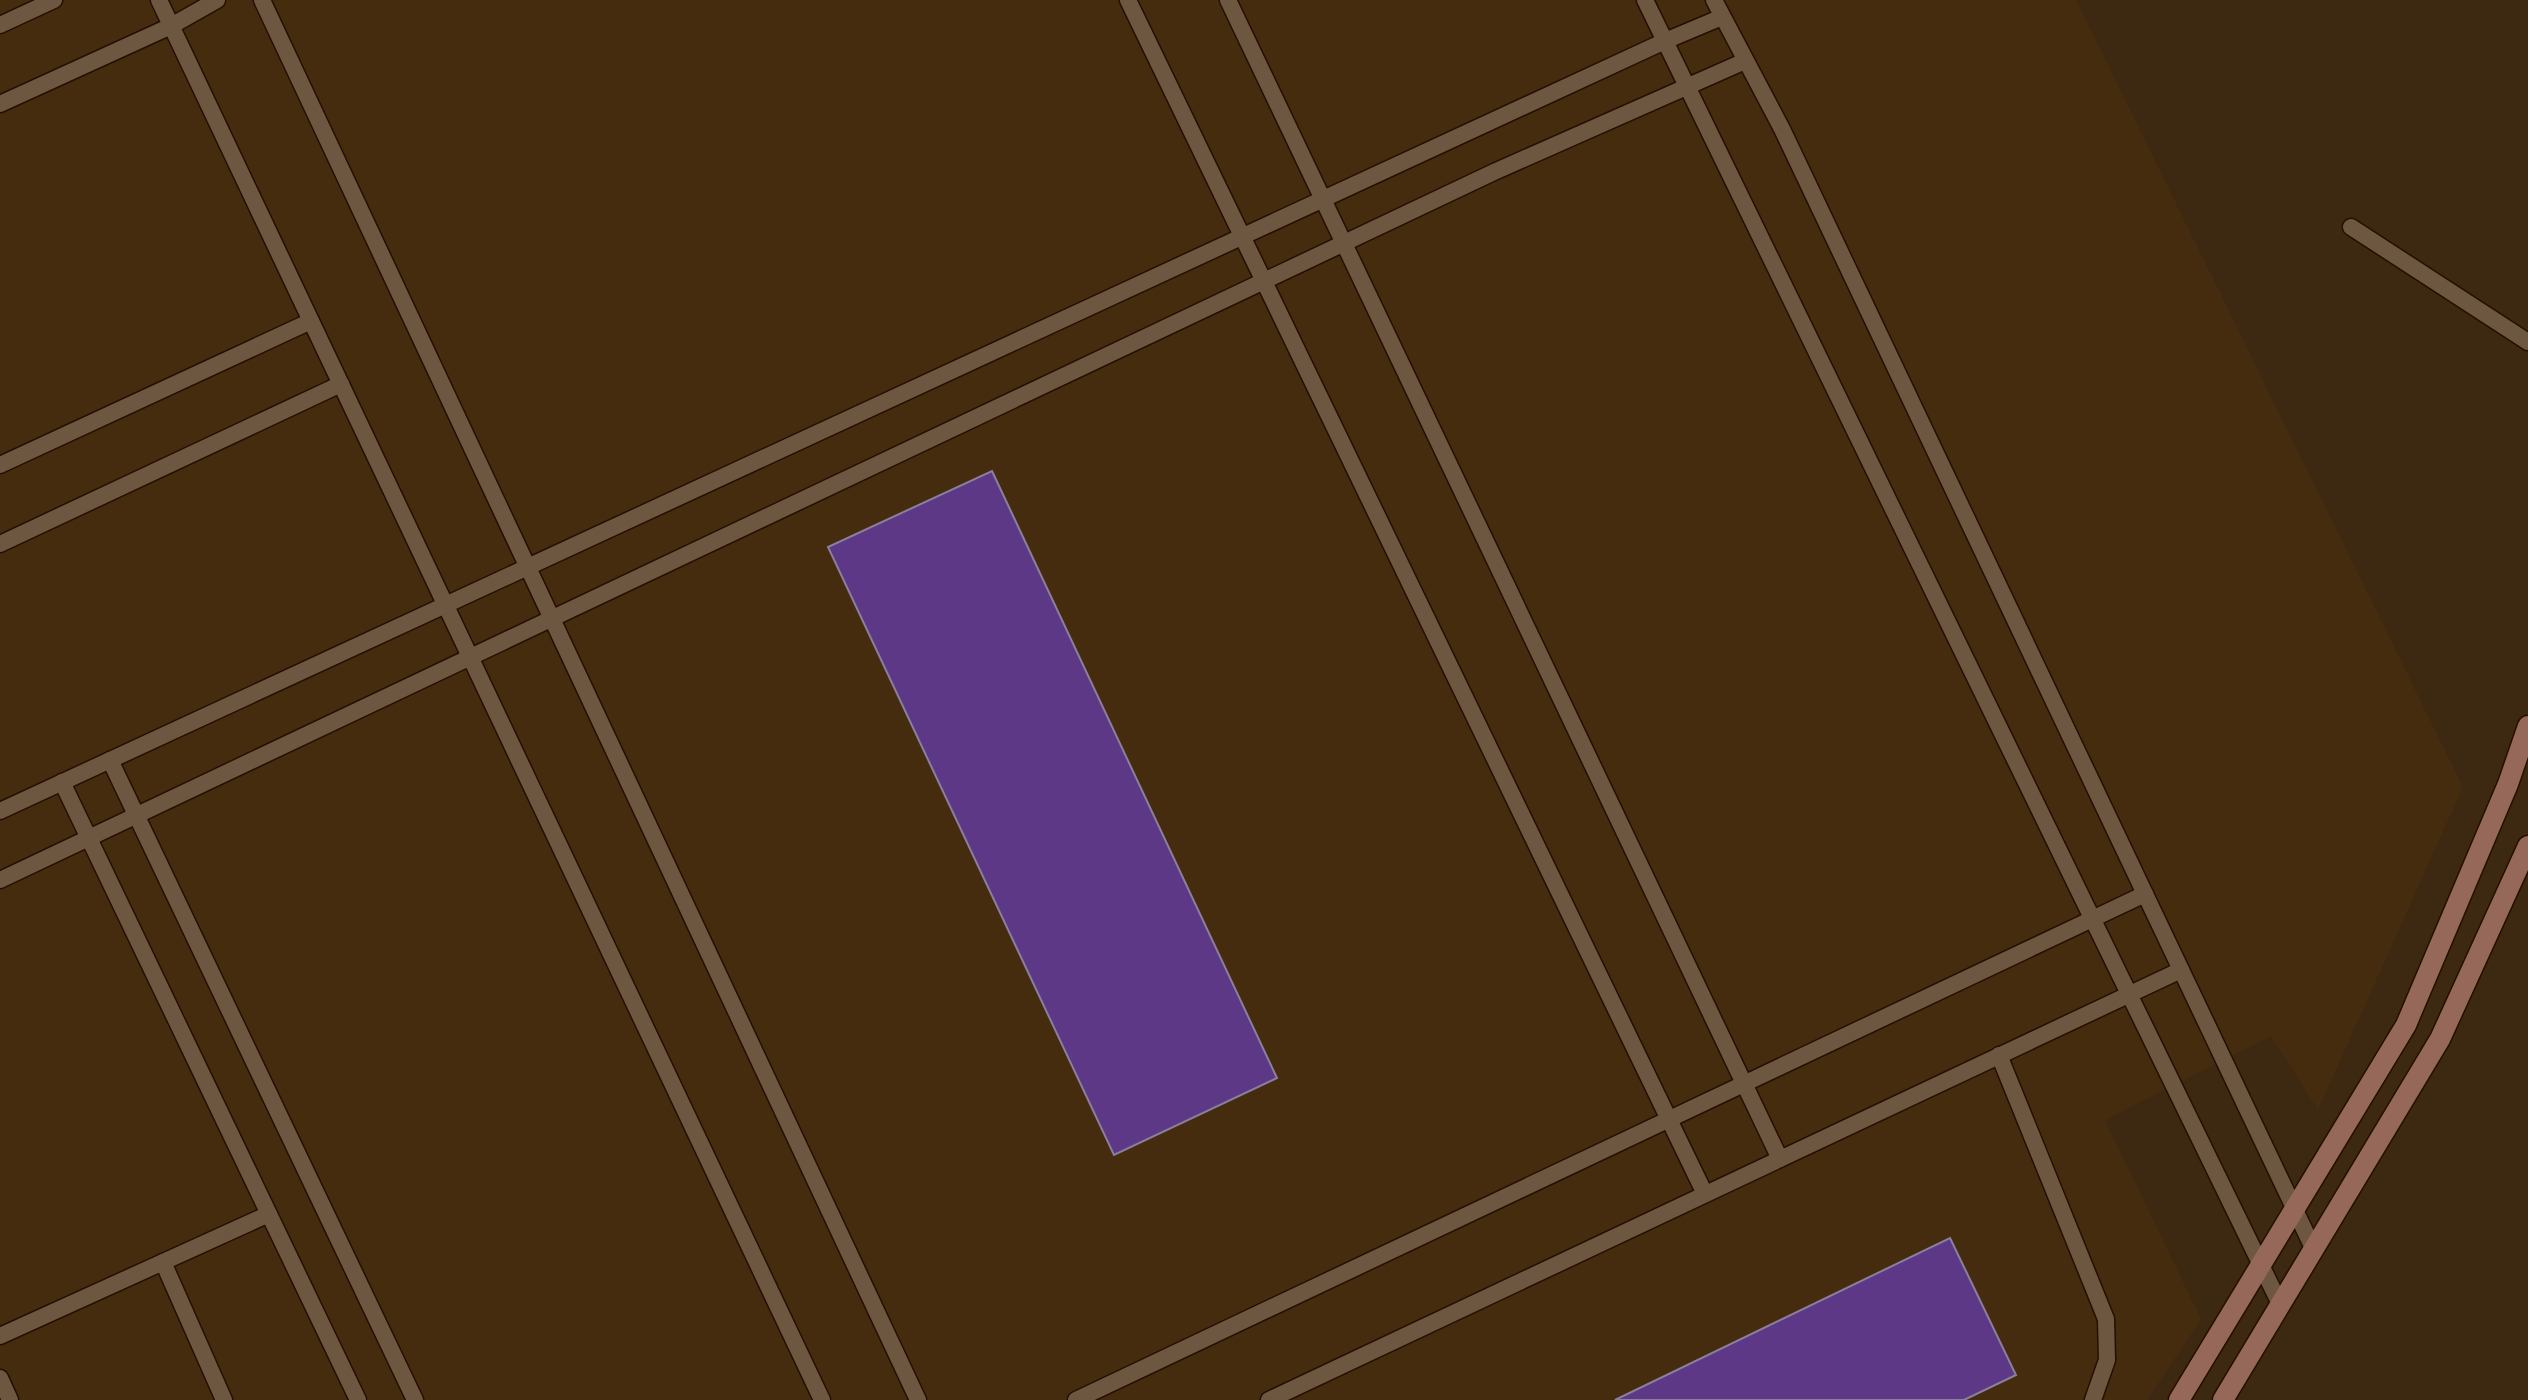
<svg xmlns="http://www.w3.org/2000/svg" width="2528" height="1400" font-family="Manrope,sans-serif">
<rect width="100%" height="100%" fill="#3d2812"/>
<polygon fill="#462c0f" points="0,0 2076,0 2463,787 2318,1110 2271,1036 2105,1120 2201,1319 2147,1400 0,1400"/>
<g fill="#5d3887" stroke="#8b7f9d" stroke-width="2">
<polygon points="992,471 1277,1078 1114,1155 828,547"/>
<polygon points="1950,1238 2016,1375 1964,1400 1615,1400"/>
</g>
<g fill="none" stroke-linecap="round" stroke-linejoin="round">
<g stroke="#231000" stroke-width="19">
<g id="lane">
<polyline points="159,0 822,1400"/>
<polyline points="262,0 918,1400"/>
<polyline points="1128,0 1705,1194"/>
<polyline points="1228,0 1780,1159"/>
<polyline points="1645,0 2280,1304"/>
<polyline points="1714,0 1782,129 2314,1250"/>
<polyline points="0,25 54,0"/>
<polyline points="0,104 171,26 217,0"/>
<polyline points="2351,227 2528,342"/>
<polyline points="0,465 311,321"/>
<polyline points="0,544 341,384"/>
<polyline points="110,760 415,1400"/>
<polyline points="62,782 358,1400"/>
<polyline points="0,811 1665,41 1722,17"/>
<polyline points="0,880 1494,172 1745,61"/>
<polyline points="1999,1055 2106,1319 2107,1360 2093,1400"/>
<polyline points="163,1262 224,1400"/>
<polyline points="0,1336 269,1214"/>
<polyline points="0,1378 10,1400"/>
<polyline points="1076,1400 2145,894"/>
<polyline points="1269,1400 2181,970"/>
</g>
</g>
<g stroke="#231000" stroke-width="23">
<g id="secondary">
<polyline points="2179,1400 2406,1025 2508,784 2528,726"/>
<polyline points="2223,1400 2440,1039 2528,846"/>
</g>
</g>
<use href="#lane" stroke="#6e5740" stroke-width="16"/>
<use href="#secondary" stroke="#956859" stroke-width="20"/>
</g>
</svg>
